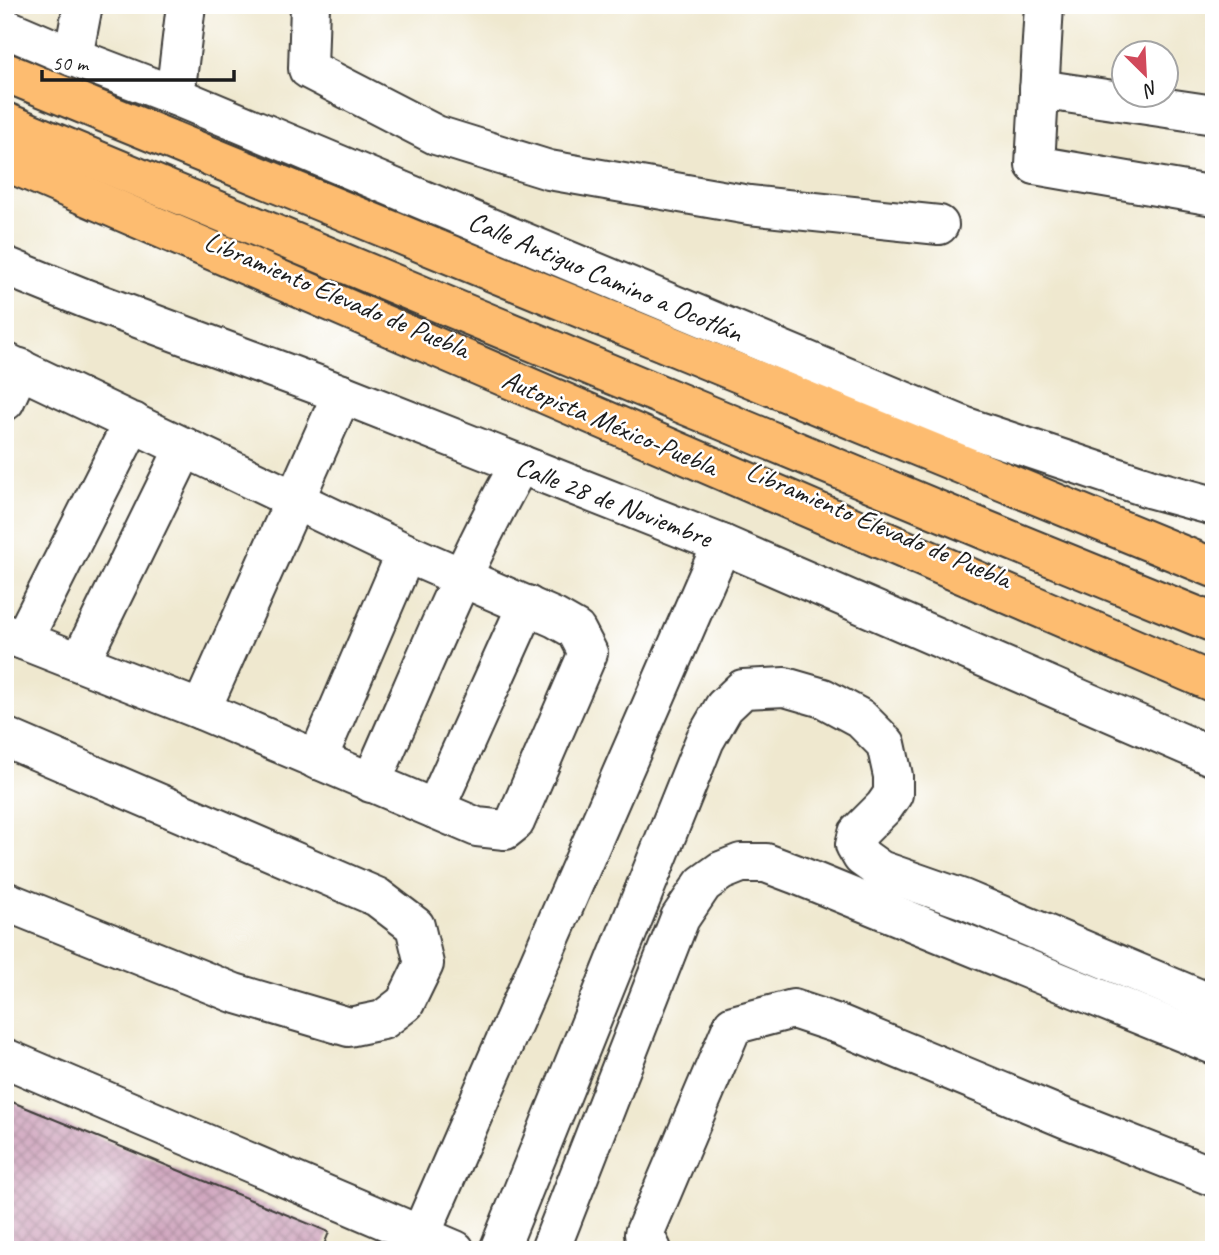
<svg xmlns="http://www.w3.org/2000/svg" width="1219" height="1255" font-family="Caveat,sans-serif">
<defs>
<pattern id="building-cross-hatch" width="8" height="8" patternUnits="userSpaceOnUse" patternTransform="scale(1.75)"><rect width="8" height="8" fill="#cc9fb9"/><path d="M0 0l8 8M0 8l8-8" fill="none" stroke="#a58196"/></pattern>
</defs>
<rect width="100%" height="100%" fill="#fff"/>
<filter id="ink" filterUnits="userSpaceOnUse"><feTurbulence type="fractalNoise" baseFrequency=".0143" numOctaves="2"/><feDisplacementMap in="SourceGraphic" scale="14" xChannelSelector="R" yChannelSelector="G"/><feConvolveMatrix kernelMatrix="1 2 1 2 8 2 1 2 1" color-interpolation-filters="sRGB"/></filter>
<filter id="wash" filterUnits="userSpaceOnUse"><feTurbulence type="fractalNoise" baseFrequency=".00686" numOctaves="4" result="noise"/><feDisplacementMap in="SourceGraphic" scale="28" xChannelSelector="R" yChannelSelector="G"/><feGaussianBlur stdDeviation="1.57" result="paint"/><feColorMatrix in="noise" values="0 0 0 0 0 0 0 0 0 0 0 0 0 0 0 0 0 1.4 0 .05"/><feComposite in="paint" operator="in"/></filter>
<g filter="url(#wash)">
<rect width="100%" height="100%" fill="#efe8cf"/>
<g id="blocks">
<polygon fill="url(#building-cross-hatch)" points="5,1099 329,1232 322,1250 5,1250"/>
</g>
</g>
<g filter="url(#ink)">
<use href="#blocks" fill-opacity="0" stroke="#3c3b37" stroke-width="2"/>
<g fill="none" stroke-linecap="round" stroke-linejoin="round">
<g stroke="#3c3b37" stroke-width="42">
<g id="minor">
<polyline points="310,5 308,69 436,135 549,170 749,205 939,225"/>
<polyline points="1044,5 1035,165 1214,196"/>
<polyline points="5,28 73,57 175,96 966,427 1152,489 1214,506"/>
<polyline points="73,57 83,5"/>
<polyline points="1039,89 1214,115"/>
<polyline points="175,96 186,5"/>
<polyline points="5,266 84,298 342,394 722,544 1214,757"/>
<polyline points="5,362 406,553 555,618 576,630 588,653 515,822 505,830 477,827 201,710 5,633"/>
<polyline points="5,401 20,368"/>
<polyline points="23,640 133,422"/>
<polyline points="80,662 185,447"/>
<polyline points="201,710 342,394"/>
<polyline points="5,737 377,897 415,926 424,964 405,1003 383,1020 349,1027 234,993 5,901"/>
<polyline points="317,760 406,553"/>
<path d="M 371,783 C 419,676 462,566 520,464"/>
<polyline points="435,809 527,605"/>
<polyline points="5,1058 455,1250"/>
<polyline points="414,1250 722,544"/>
<polyline points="499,1250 705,740 724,707 743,689 785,687 823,698 860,718 886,744 893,776 893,794 884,807 858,833 855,845 862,857 880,870 963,899 1214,1005"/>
<polyline points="550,1250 680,918 703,884 721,871 741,863 766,863 795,874 1214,1045"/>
<polyline points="652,1250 644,1234 733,1025 793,1009 841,1025 1067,1119 1214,1177"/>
</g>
</g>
<g stroke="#3c3b37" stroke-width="42">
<g id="highway">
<polyline points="5,72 1214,568"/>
<polyline points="5,122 988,531 1214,623"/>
<polyline points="5,161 1214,683"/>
</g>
</g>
<use href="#minor" stroke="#fff" stroke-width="38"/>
<use href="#highway" stroke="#fdbc70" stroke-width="38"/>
</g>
</g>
<g text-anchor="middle" stroke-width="5" stroke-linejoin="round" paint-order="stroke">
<g font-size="28" fill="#1c1c1c" stroke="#fff">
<text transform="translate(606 276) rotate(23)" y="10">Calle Antiguo Camino a Ocotlán</text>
<text transform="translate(337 294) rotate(23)" y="10">Libramiento Elevado de Puebla</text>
<text transform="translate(610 422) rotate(23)" y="10">Autopista México-Puebla</text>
<text transform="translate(614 501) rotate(21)" y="10">Calle 28 de Noviembre</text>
<text transform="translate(879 524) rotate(23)" y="10">Libramiento Elevado de Puebla</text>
</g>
</g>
<rect width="1219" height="1255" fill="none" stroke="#fff" stroke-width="28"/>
<g transform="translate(1145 74) rotate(156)"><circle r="33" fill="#ffffff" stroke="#a4a4a4" stroke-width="2"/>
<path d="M0-5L12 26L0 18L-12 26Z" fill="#d1495b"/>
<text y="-10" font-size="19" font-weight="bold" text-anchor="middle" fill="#1c1c1c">N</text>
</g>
<path d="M42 70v10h192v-10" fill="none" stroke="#1c1c1c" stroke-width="3.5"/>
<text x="52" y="70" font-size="21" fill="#1c1c1c" stroke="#ffffff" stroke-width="5" paint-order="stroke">50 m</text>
</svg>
